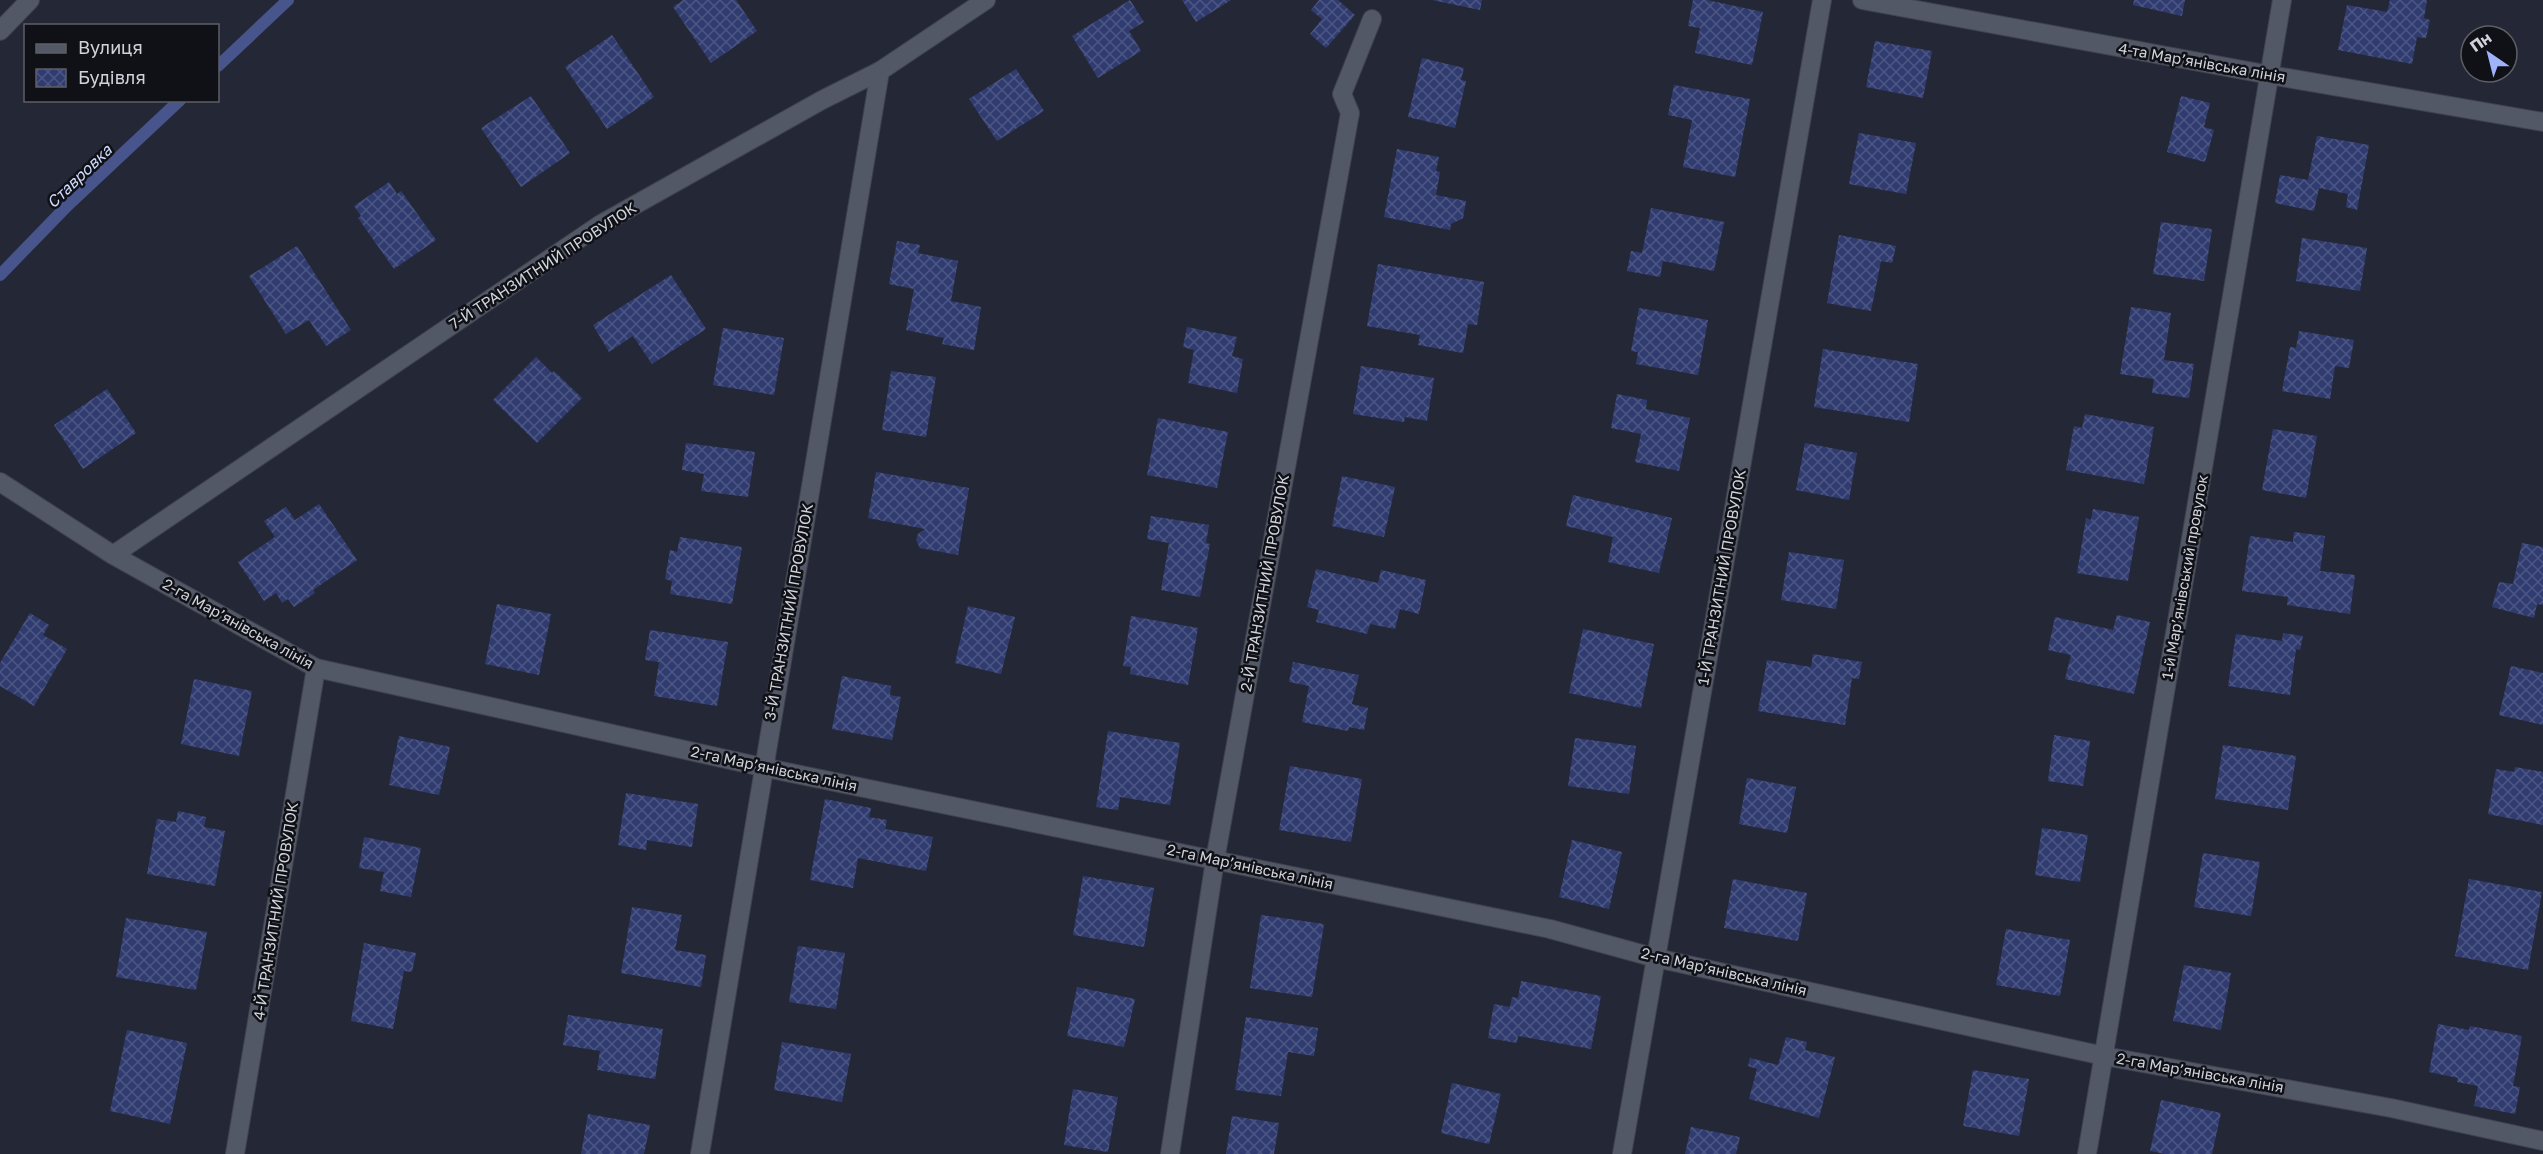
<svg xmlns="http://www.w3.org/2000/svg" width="2543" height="1154" font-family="'Golos Text',sans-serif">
<defs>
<pattern id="building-cross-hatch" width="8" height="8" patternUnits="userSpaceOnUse" patternTransform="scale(1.5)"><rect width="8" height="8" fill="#303c70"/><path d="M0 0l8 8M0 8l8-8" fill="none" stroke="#4d5784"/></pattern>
</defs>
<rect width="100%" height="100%" fill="#242836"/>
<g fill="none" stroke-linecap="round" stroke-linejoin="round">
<g stroke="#47558c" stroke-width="12">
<polyline points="218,66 288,0"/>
<polyline points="0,275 68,205 180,100"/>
</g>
</g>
<g fill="url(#building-cross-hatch)">
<polygon points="683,0 736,0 757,31 711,63 673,7"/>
<polygon points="1130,0 1144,22 1129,31 1141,51 1098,78 1072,36"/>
<polygon points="1182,0 1231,0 1196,22"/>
<polygon points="1319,0 1338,0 1355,15 1326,48 1310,34 1322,19 1311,10"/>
<polygon points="1432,0 1482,0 1480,10"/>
<polygon points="1693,0 1707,0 1763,12 1752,65 1695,53 1700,28 1688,26"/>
<polygon points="2134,0 2185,0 2182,16 2133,5"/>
<polygon points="2390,0 2427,0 2424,18 2430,20 2426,38 2417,37 2412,64 2338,50 2347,5 2387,12"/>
<polygon points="612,35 654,97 607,129 565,67"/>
<polygon points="1875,41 1932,51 1923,98 1866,87"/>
<polygon points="1422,58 1464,68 1461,80 1466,81 1455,128 1408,117"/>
<polygon points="1016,69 1044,111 997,141 969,99"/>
<polygon points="1674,85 1750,99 1735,177 1683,167 1692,120 1668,115"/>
<polygon points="531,96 570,153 521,187 481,128"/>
<polygon points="2181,96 2210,103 2204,127 2214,130 2205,162 2167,152"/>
<polygon points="1859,133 1916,143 1906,194 1849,184"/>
<polygon points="2317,136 2369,145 2357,210 2346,207 2348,194 2319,188 2314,211 2275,203 2280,175 2308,180"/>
<polygon points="1397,149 1439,157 1436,171 1440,172 1436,195 1466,201 1463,218 1451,224 1450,230 1384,217"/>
<polygon points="389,182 397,194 401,191 436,240 394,269 358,218 361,216 354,206"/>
<polygon points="1651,208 1724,222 1714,271 1663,261 1660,277 1627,271 1631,251 1642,253"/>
<polygon points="2161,222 2212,229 2204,281 2153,274"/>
<polygon points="1839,235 1896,246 1892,263 1881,261 1871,311 1827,303"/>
<polygon points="2302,238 2367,248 2360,291 2296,281"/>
<polygon points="897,241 920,245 918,253 958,261 951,301 981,307 974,350 942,344 944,338 906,330 914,289 889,284"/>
<polygon points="297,246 351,330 326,346 309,320 286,334 249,276"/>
<polygon points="1378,264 1484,282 1477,325 1468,324 1463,353 1418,345 1420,335 1367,326"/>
<polygon points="671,275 706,329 652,364 633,336 609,352 593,325"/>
<polygon points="2131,307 2171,313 2164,360 2194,364 2189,398 2152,393 2154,379 2120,374"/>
<polygon points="1639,308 1708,320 1698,375 1636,364 1638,352 1631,351"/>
<polygon points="1187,327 1237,337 1232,356 1243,359 1237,393 1188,383 1194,350 1183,347"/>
<polygon points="723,328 784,338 774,395 713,385"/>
<polygon points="2299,331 2354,340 2349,368 2335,366 2330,399 2282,391 2290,347 2296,348"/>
<polygon points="1823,349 1918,364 1909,422 1814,407"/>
<polygon points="536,357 552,373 554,371 582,398 537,443 493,400"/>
<polygon points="1361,366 1434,378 1427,421 1405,417 1404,422 1353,414"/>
<polygon points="891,371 936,377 926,437 882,430"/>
<polygon points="107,389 136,433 83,469 54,425"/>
<polygon points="1617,394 1647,400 1646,409 1690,418 1679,471 1635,462 1641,434 1611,428"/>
<polygon points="2085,414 2154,427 2144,484 2066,470 2074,426 2082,428"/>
<polygon points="1158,418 1228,432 1217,488 1147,475"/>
<polygon points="2273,429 2317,436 2306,498 2262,490"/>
<polygon points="686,443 755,452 748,497 701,491 704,474 682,470"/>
<polygon points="1805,443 1857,453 1849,500 1796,490"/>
<polygon points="876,472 969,488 958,555 920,548 916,540 918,534 925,529 868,518"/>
<polygon points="1342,476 1395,487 1384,537 1332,526"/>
<polygon points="1573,495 1672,518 1659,573 1608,562 1613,537 1566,526"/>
<polygon points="319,504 357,560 313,590 315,593 294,607 288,599 282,603 276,593 264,601 238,562 275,537 264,521 286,507 295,520"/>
<polygon points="2093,509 2139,517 2128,581 2077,573 2086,518 2091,520"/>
<polygon points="1151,516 1209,525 1206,543 1210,544 1200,597 1161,590 1169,543 1147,539"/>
<polygon points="2294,532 2325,536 2320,571 2355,575 2350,614 2287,605 2288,597 2242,591 2250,536 2293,542"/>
<polygon points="680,537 742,547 732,604 670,594 672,581 665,579 670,550 677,552"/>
<polygon points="2522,543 2543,547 2543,605 2537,604 2534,618 2492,607 2499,582 2513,584"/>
<polygon points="1789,552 1844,560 1836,609 1781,600"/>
<polygon points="1316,569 1378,583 1381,570 1426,580 1419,614 1400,609 1395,629 1370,624 1367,634 1316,622 1319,610 1307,607"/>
<polygon points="497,604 551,614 539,675 485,664"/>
<polygon points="968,606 1015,617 1001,674 955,663"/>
<polygon points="30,613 49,625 43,635 67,649 34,706 0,686 0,663"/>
<polygon points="2117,615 2150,622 2134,694 2065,679 2071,655 2048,650 2055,617 2113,630"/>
<polygon points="1131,616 1198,628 1188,685 1130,674 1131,667 1123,666"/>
<polygon points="1583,629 1654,644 1641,708 1569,693"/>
<polygon points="650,630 728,642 717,706 654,696 659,662 645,660"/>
<polygon points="2283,633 2303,636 2300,650 2296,649 2290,695 2228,686 2236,634 2282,641"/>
<polygon points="1813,654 1862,662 1859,679 1852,678 1845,725 1758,711 1767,660 1811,667"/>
<polygon points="1293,662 1359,675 1352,704 1368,708 1364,730 1349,727 1348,731 1302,722 1309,686 1289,682"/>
<polygon points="2511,666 2543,673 2543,725 2499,715"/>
<polygon points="842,676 891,686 890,695 901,697 892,740 832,729"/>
<polygon points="194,679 252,691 239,756 181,744"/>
<polygon points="1108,731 1180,743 1170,805 1120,797 1118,810 1096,807"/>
<polygon points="2054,735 2090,741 2083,786 2048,781"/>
<polygon points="399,736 450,747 439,795 389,785"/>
<polygon points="1575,738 1636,746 1629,794 1568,786"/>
<polygon points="2223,745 2296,756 2288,810 2215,799"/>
<polygon points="1290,766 1362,779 1351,842 1279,830"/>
<polygon points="2515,767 2543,772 2543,825 2488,814 2496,769 2514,772"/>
<polygon points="1747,778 1796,787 1787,833 1739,824"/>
<polygon points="626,793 698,804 692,847 647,840 646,850 618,845"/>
<polygon points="825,799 871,808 869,817 887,820 885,829 933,837 926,871 858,858 853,888 810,880"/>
<polygon points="178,811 206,817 204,827 225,831 215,886 147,874 157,819 176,822"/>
<polygon points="2042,828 2088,835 2080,882 2035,875"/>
<polygon points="364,837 421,848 411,897 380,891 384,872 359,868"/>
<polygon points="1572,840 1622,852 1609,909 1559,897"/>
<polygon points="2203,853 2260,862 2251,916 2194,907"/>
<polygon points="1083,876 1154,888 1144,947 1073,935"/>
<polygon points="1733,879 1807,893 1798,941 1724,928"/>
<polygon points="2469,879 2542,892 2528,970 2455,956"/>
<polygon points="632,907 682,915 675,950 706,955 701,987 621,973"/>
<polygon points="1261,915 1324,924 1312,997 1250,988"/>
<polygon points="126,918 207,932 196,990 116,977"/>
<polygon points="2006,929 2070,940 2060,996 1996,985"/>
<polygon points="364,943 416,953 412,972 404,971 393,1029 351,1021"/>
<polygon points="798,946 845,953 836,1009 789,1002"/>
<polygon points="2184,965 2231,973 2221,1030 2173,1021"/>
<polygon points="1521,981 1601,996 1591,1049 1518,1036 1517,1043 1488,1038 1494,1004 1510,1007 1512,997 1518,998"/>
<polygon points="1077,987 1135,999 1124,1047 1067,1036"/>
<polygon points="568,1015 663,1029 655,1079 597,1070 600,1051 563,1045"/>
<polygon points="1246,1017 1318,1028 1314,1056 1288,1052 1281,1096 1235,1090"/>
<polygon points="2438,1024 2469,1030 2470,1026 2522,1036 2513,1086 2520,1087 2515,1114 2474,1106 2478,1086 2457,1082 2458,1078 2429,1072"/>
<polygon points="127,1030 187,1043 170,1124 110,1111"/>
<polygon points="1786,1037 1807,1042 1805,1050 1835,1057 1819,1118 1749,1099 1757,1069 1748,1066 1750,1058 1778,1065"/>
<polygon points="782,1042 851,1054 842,1102 774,1090"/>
<polygon points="1973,1070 2029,1079 2019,1136 1963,1126"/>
<polygon points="1452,1083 1501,1094 1489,1144 1441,1133"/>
<polygon points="1073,1089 1118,1097 1108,1152 1064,1145"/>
<polygon points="2161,1100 2221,1113 2212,1154 2165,1154 2150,1151"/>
<polygon points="588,1114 650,1125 644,1154 581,1154"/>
<polygon points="1232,1116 1279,1123 1274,1154 1226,1154"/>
<polygon points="1691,1127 1740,1137 1736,1154 1685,1154"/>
</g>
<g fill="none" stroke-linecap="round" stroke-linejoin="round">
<g stroke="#40434e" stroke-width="20">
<g id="street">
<polyline points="1862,0 2270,75 2543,122"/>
<polyline points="0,31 30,0"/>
<polyline points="0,482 113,555 316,668 762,767 1550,929 1656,958 2104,1056 2391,1108 2543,1141"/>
<polyline points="113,555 601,224 822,100 880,71 986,0"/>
<polyline points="235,1154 316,668"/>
<polyline points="700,1154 880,71"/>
<polyline points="1170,1154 1215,860 1350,113 1342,94 1372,19"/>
<polyline points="1622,1154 1822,0"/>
<polyline points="2087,1154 2282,0"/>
</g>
</g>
<use href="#street" stroke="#535867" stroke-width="18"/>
</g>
<g text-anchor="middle" stroke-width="5" stroke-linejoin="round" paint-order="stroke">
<g font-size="15" fill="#d0d3db" stroke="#101117">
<text transform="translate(2202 63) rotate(10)" y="5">4-та Марʼянівська лінія</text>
<text transform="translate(543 266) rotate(-33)" y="5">7-Й ТРАНЗИТНИЙ ПРОВУЛОК</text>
<text transform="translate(1722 577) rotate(-80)" y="5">1-Й ТРАНЗИТНИЙ ПРОВУЛОК</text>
<text transform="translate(2185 577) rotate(-80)" y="5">1-й Марʼянівський провулок</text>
<text transform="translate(1265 583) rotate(-80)" y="5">2-Й ТРАНЗИТНИЙ ПРОВУЛОК</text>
<text transform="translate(789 612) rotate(-80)" y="5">3-Й ТРАНЗИТНИЙ ПРОВУЛОК</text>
<text transform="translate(238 624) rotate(29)" y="5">2-га Марʼянівська лінія</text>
<text transform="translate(774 769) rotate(12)" y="5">2-га Марʼянівська лінія</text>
<text transform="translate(1250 867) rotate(12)" y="5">2-га Марʼянівська лінія</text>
<text transform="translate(276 911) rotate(-81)" y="5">4-Й ТРАНЗИТНИЙ ПРОВУЛОК</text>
<text transform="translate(1724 972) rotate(13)" y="5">2-га Марʼянівська лінія</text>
<text transform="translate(2200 1073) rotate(10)" y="5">2-га Марʼянівська лінія</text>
</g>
<g font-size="16" font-style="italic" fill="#cfdafc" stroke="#101117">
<text transform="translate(79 176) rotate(-44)" y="6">Ставровка</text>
</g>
</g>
<rect x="24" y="24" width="195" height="78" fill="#101117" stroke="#5d5f65" stroke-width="1.5"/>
<rect x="36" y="44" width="30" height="9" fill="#535867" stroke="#5d5f65" stroke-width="1.5"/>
<text x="78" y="54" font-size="18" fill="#d0d3db">Вулиця</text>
<rect x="36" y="69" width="30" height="18" fill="url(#building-cross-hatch)" stroke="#5d5f65" stroke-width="1.5"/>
<text x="78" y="84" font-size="18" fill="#d0d3db">Будівля</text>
<g transform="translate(2489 54) rotate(325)"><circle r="28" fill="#101117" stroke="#5d5f65" stroke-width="1.5"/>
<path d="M0-4.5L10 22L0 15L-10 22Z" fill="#9fb3fd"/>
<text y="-9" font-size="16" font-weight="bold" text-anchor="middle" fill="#d0d3db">Пн</text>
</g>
</svg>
